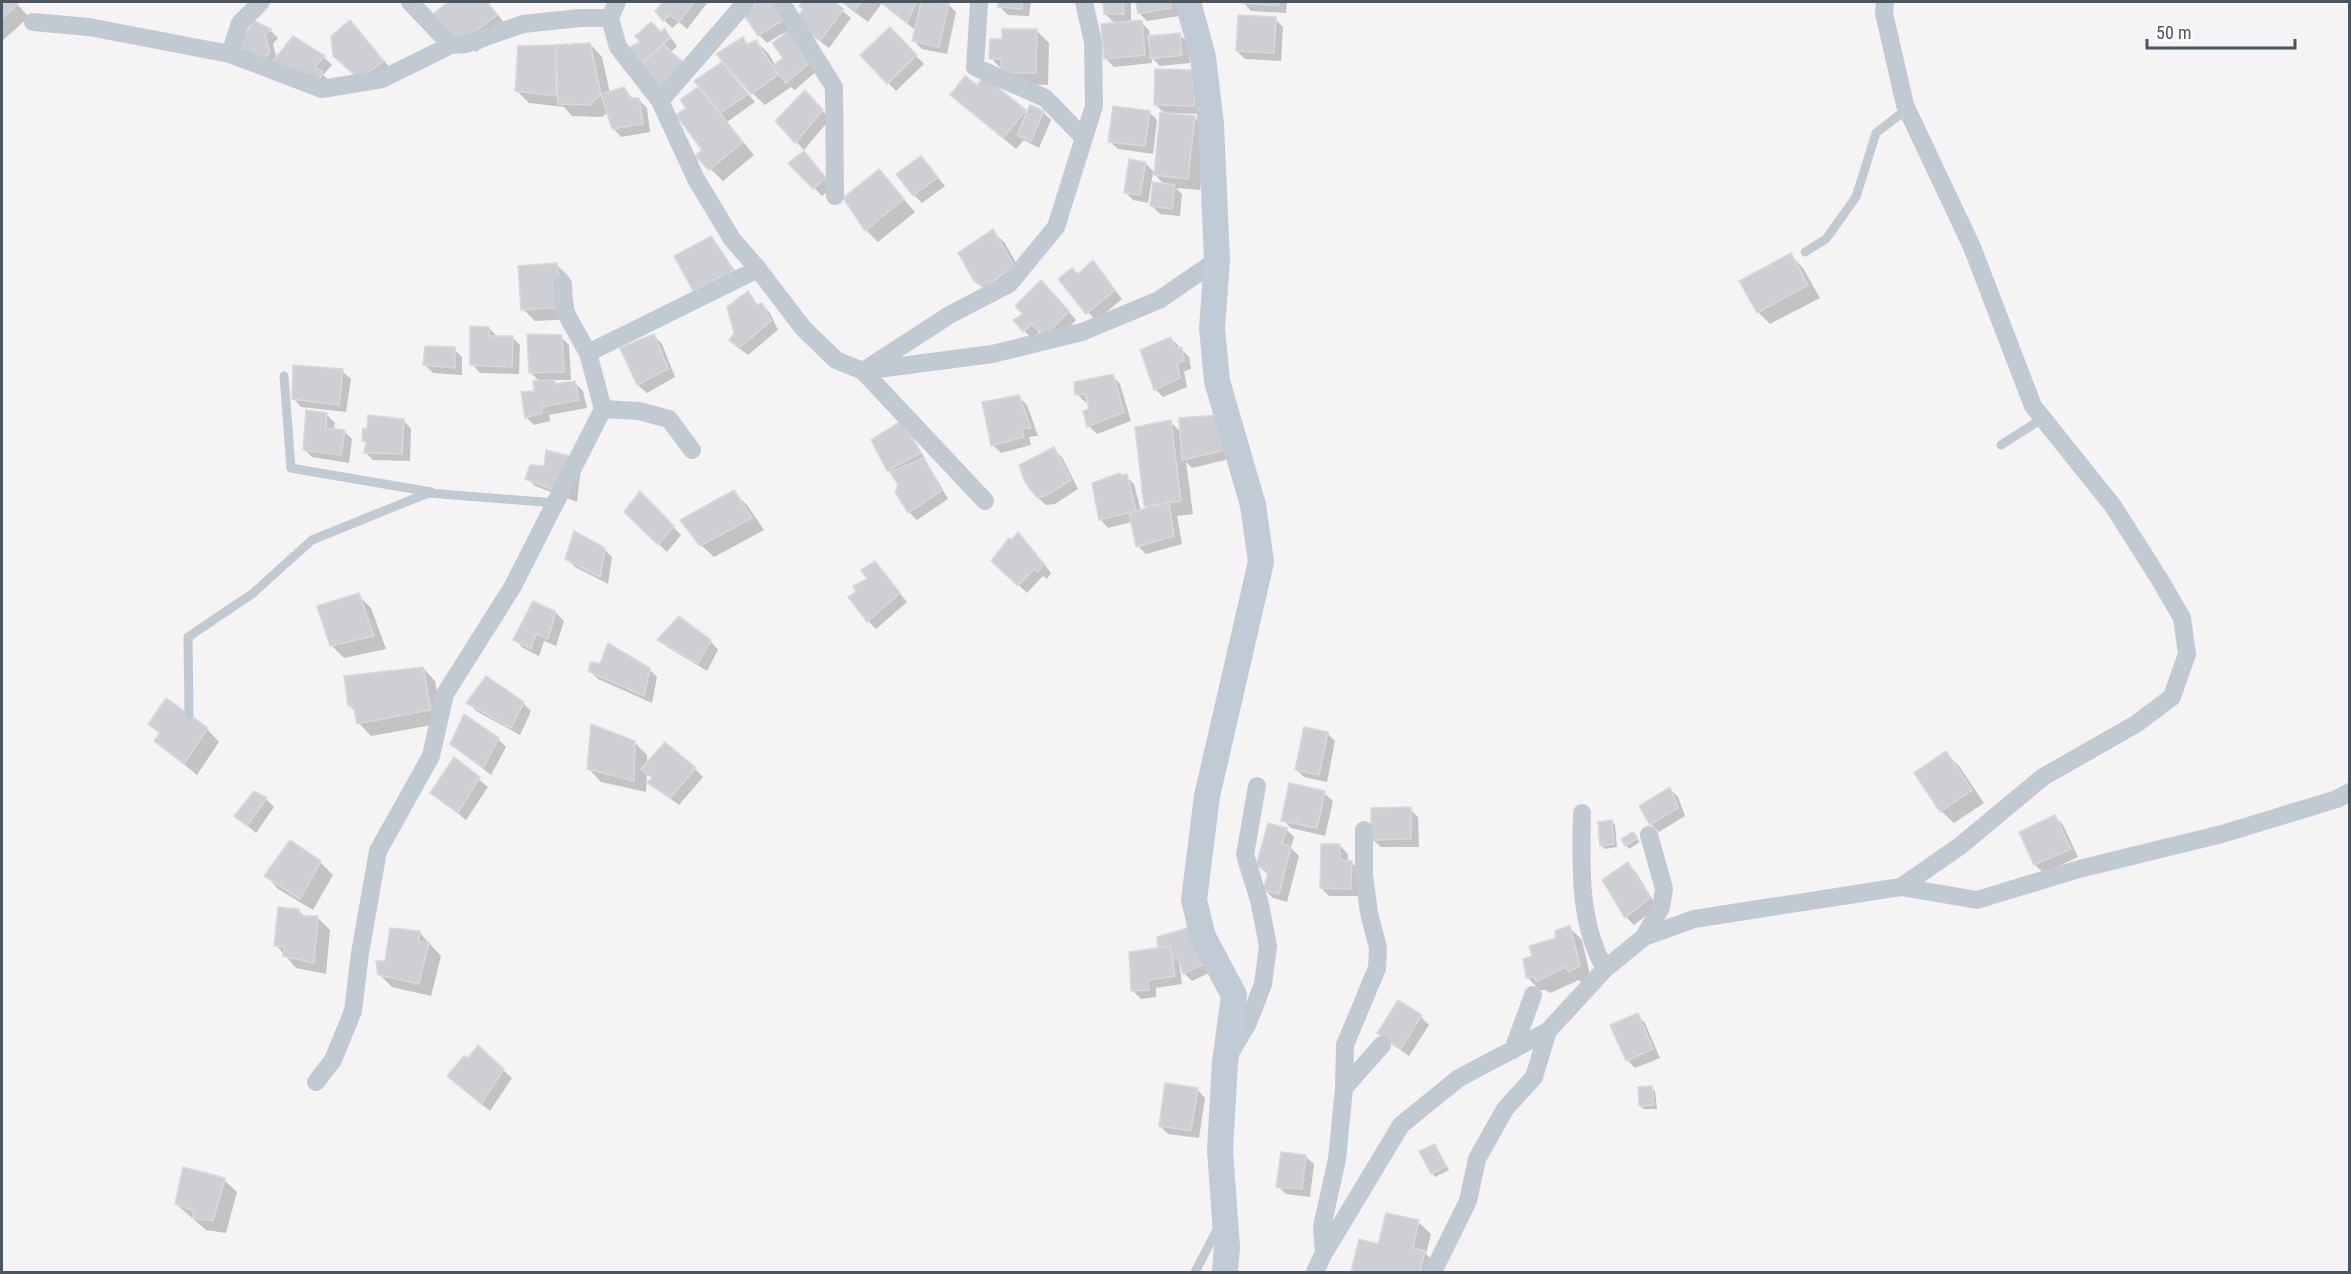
<svg xmlns="http://www.w3.org/2000/svg" width="2351" height="1274" viewBox="0 0 2351 1274" font-family="'Roboto Condensed',sans-serif">
<rect width="100%" height="100%" fill="#f5f3f3"/>
<path fill="#0003" d="M2,2h13l14,15 -27,24z
M451,2l5,3 4,-3h28l21,27 -33,23 -42,-37z
M665,2h43l-21,27 -8,-7 -7,6 -8,-8 -7,-9z
M755,2h18l47,66 -25,22 -4,-3 -26,18 -13,-12 -10,-54 7,6 7,-4 13,13 6,11 11,-7 -2,-22 -1,-3 -16,10 -8,-8 -13,-20 12,-10z
M804,2h27l20,16 -22,30 -25,-19 1,-19 -4,-4z
M841,2h96l11,2 8,8 -9,42 -25,-5 -8,-8 2,-10 -34,-28 -14,19z
M1000,2h31l-2,14 -21,-1 -9,-9z
M1105,2h26v21l10,-1 8,8 1,8 30,-3 8,8 2,20 -30,3 -8,-8v5l-38,4 -8,-8 10,-35 -11,-10z
M1137,2h39l3,14 -32,5 -8,-8z
M1243,2h44l-1,11 -35,-2z
M1275,19l8,8 -2,34 -36,-2 -8,-8z
M255,23l15,7 8,8 -5,6 4,15 16,-21 31,19 8,8 -9,10 7,6 -3,7 -80,-34z
M890,29l34,35 -28,27 -34,-36z
M358,30l33,39 -23,17z
M665,30l12,16 -7,7 -1,49 -9,-68z
M1037,31l12,12 -1,42 -33,-1 -24,-26z
M590,44l12,13 8,36 14,-5 10,12 4,-1 9,9 3,24 -29,5 -8,-9 -5,-16 -6,5 -30,-1 -8,-9 -35,-4 -13,-13 3,-43z
M730,72l25,30 -28,20 27,33 -31,26 -26,-25 7,-5 -16,-42 -6,-8 18,-14z
M1195,72l7,42 -28,-1v2l20,2 12,13 -6,60 -24,-2 6,6 -2,22 -20,-2 -8,-8 13,-21 -12,-12 -5,30 -15,-3 -8,-8 20,-29 10,10 10,-59 -10,-10z
M977,87l51,27 15,-2 8,8 -12,28 -15,-8 -8,9 -64,-54z
M812,100l18,19 -26,31 -27,-29z
M1149,112l8,8 -4,34 -35,-5 -9,-8z
M921,158l24,28 -23,17 -8,-8z
M812,161l21,26 -11,9 -31,-33z
M879,171l36,41 -37,30 -12,-12z
M992,231l13,12 20,36 -27,21 -22,-20z
M710,238l8,8 22,32 -45,13 -19,-34z
M1791,255l12,13 17,30 -50,26 -12,-12z
M1093,262l29,37 -26,22 -36,-42 18,-3z
M556,264l13,13 7,42 -41,2 -12,-12z
M1049,290l27,30 -22,23 -14,-12 -8,8 -17,-18 11,-6z
M748,293l11,13 3,-1 8,8 8,17 -30,25 -9,-7 -3,-14z
M489,328l8,8 15,1 8,8 -1,29 -39,-1 -8,-9z
M654,336l8,8 13,33 -28,16 -9,-8 -16,-36z
M561,337l8,8 2,35h-18l5,5 17,-2 8,8 4,17 -38,7 1,6 -16,4 -8,-8 14,-35 -9,-9z
M1171,338l18,19 2,12 -7,2 3,16 -24,10 -8,-8z
M454,349l8,8v18l-29,-2 -8,-8z
M342,371l9,8 -5,33 -45,-5 -8,-9z
M1112,375l8,9 11,37 -34,13 -8,-8 1,-16 -2,-8h-3l-8,-8z
M1019,397l8,8 11,31 -9,1 2,8 -30,8 -8,-8z
M327,415l8,8 -1,7 10,1 8,8 -3,24 -37,-6 -8,-8z
M1216,416l17,42 -41,10 -6,-6 7,52 -16,2 5,28 -36,10 -8,-8 -6,-24 -24,6 -8,-9 21,-42 5,-1 8,8 7,27 8,-2 -4,-4 25,-83 12,11z
M403,420l8,9 -1,32 -37,-1 -8,-8 2,-8 -3,-3 5,-11z
M909,431l39,68 -31,21 -8,-8 -9,-27 -12,-15 -15,-30z
M1053,449l9,8 16,32 -23,15 -9,1 -9,-8z
M581,467l-4,35 -42,-16 -8,-8z
M734,492l13,13 17,25 -50,27 -13,-12z
M640,493l41,42 -14,17 -41,-40z
M1026,542l25,31 -4,6 -4,-3 -16,17 -34,-32z
M604,549l8,8 -4,27 -33,-17 -8,-8z
M875,563l32,39 -31,27 -8,-8 -10,-28 11,-14z
M358,595l13,13 15,41 -42,9 -13,-13z
M556,613l8,8 -8,25 -12,-5 -5,15 -16,-8 -8,-8z
M659,640l51,1 8,9 -11,21 -40,-24z
M423,668l12,13 8,42 -72,13 -12,-13 -3,-11 -7,-7z
M649,669l8,8 -5,26 -54,-24 -8,-8z
M468,703h55l8,8 -11,24 -44,-24z
M150,724l57,5 12,13 -22,33 -41,-34 4,-6z
M1327,733l8,8 -8,41 -23,-5 -8,-8z
M498,739l8,8 -15,28 -39,-31z
M634,742l13,13v11l48,3 8,8 -24,28 -30,-22 4,-4 -6,-7 -1,20 -45,-10 -12,-13z
M1946,753l13,13 25,37 -30,20 -13,-12z
M454,759l34,28 -22,33 -34,-27z
M1670,789l8,8 7,19 -26,16 -8,-8z
M1324,793l9,8 -8,35 -34,-8 -8,-8z
M266,799l8,8 -18,26 -20,-17z
M1410,809l8,8 1,30h-38l-9,-8z
M2055,817l8,8 15,32 -34,16 -9,-8 -14,-32z
M1612,822l3,3 2,22 -12,2 -4,-4z
M1286,829l8,8 -3,11 8,8 -12,46 -14,-4 -8,-8 4,-15 -11,-9z
M1632,834l8,8 -11,7 -3,-4z
M290,842l30,20 13,13 -20,35 -35,-21 -12,-13z
M1340,846l8,8v8h3l8,8v26h-30l-8,-8z
M1628,864l8,8 21,35 -23,18 -8,-8z
M298,910l8,8 11,-1 13,13 -4,44 -30,-6 -20,-23z
M1569,927l13,13 9,39 -9,4 -3,-3 -29,13 -4,-3h-6l-12,-12 6,-21z
M391,930l29,3 21,23 -10,40 -39,-9 -13,-13 7,-11z
M1188,930l25,41 -21,10 -8,-8 -3,-11h-2l3,22 -26,4v9l-15,2 -8,-8 27,-42z
M1399,1002l22,15 8,8 -20,31 -22,-15z
M1637,1015l8,8 15,35 -25,10 -8,-8z
M478,1047l34,31 -22,33 -33,-27 11,-24z
M1652,1088l3,3 2,18h-13l-4,-3z
M1197,1089l8,9 -6,40 -31,-4 -8,-8z
M1434,1145l15,25 -14,7 -3,-4z
M1305,1156l9,8 -4,33 -24,-3 -8,-8z
M224,1180l13,12 -11,41 -20,-3 -30,-26z
M1418,1222l13,12 -5,20 11,11 -2,7h-82l7,-31 20,5z"/>
<path fill="#cdcfd5" stroke="#d7d9de" stroke-width="1.5" d="M2,2h13l3,2 -16,14z
M448,2h39l10,13 -35,26 -30,-26z
M663,2h31l-15,20 -9,-7 -7,6 -8,-10z
M753,2h20l12,17 -27,17 -14,-21 12,-10z
M802,2h32l10,7 -24,32 -26,-20 9,-12 -4,-3z
M843,2h18l-6,8z
M880,2h36l-9,21z
M921,2l28,1 -10,44 -27,-6z
M998,2h24v7l-24,-2z
M1103,2h20l1,12h-20z
M1136,2h34l1,6 -33,6z
M1242,2h37v4l-37,-3z
M1238,15l38,2 -2,36 -38,-2z
M350,20l34,41 -25,18 -26,-23 -2,-20z
M1142,20l3,35 -41,4 -3,-35z
M254,21l17,8 -6,6 5,17 -10,11 -23,-17z
M651,22l10,10 4,-4 5,10 -31,28 -11,-18 12,-6 -5,-6z
M890,27l27,28 -30,29 -27,-29z
M791,29l22,31 -27,23 -14,-17 11,-8 -11,-15z
M1002,29h35l-1,44h-35v-14h-12l1,-20h12z
M1180,33l2,22 -31,4 -3,-23z
M293,36l32,20 -10,11 8,5 -4,8 -46,-19z
M743,37l4,8 9,-5 22,35 -27,19 -35,-40z
M590,43l11,51 -11,11 -32,-1 -2,-59z
M663,44l21,19 -24,32 -21,-29z
M556,45v51l-41,-5 3,-45z
M722,62l26,32 -28,19 -26,-32z
M1155,69l41,1 -2,36 -40,-1z
M965,76l12,9 7,-9 42,34 -23,28 -53,-43z
M624,87l6,11h9l4,26 -31,5 -11,-35z
M698,87l45,55 -34,28 -14,-14 7,-6 -26,-35 10,-7 -6,-8z
M805,90l18,20 -28,33 -20,-22z
M1030,105l14,6 -13,30 -14,-6z
M1113,106l37,5 -5,35 -37,-4z
M1160,112l35,4 -7,63 -34,-4z
M804,151l22,27 -13,11 -25,-26z
M921,156l17,21 -25,19 -17,-22z
M1129,159l17,3 -6,33 -16,-2z
M879,169l25,30 -39,32 -22,-33z
M1153,182l22,3 -3,24 -22,-3z
M993,229l21,37 -30,22 -10,-7 -16,-28z
M711,236l23,34 -41,21 -19,-35z
M1791,253l17,32 -51,28 -18,-32z
M1093,260l22,30 -29,24 -28,-35 14,-11 6,6z
M557,263l7,44 -43,3 -3,-44z
M1041,280l28,31 -24,25 -14,-12 -8,8 -10,-12 10,-6 -8,-8z
M748,291l9,14 5,-2 9,18 -32,27 -10,-8 5,-7 -7,-26z
M470,326l19,1v9h24l-1,31 -42,-2z
M527,334l35,1 2,37 -35,1z
M654,334l14,35 -31,16 -17,-37z
M1171,337l4,11 7,-1 2,14 -7,2 3,15 -26,12 -14,-40z
M425,346l30,1v21l-32,-3z
M293,365l50,4 -4,36 -47,-6z
M1113,374l11,38 -37,15 -4,-16 6,-2 -4,-15 -10,1 -1,-13z
M555,380l-1,4 21,-3 4,19 -37,7v6l-17,5 -4,-26 13,-1 -1,-10z
M1019,395l12,33 -9,1 2,8 -33,9 -9,-44z
M306,410l21,3 -1,15 19,2 -4,25 -38,-5z
M368,415l36,4 -2,35 -38,-1 2,-11 -4,-1 1,-13 4,1z
M1217,415l9,35 -44,10 -3,-42z
M1171,420l10,81 -37,5 -9,-79z
M901,421l20,32 -34,18 -16,-31z
M1054,447l17,33 -25,16 -10,1 -11,-15 -6,-17z
M546,450l27,7 -4,39 -44,-17 5,-14 14,1z
M924,458l17,33 -33,22 -13,-21 3,-7 -8,-13z
M1120,473l1,2 6,-1 9,37 -37,9 -7,-37z
M734,490l18,28 -52,28 -20,-26z
M640,491l34,35 -16,19 -34,-33z
M1169,502l5,34 -38,11 -7,-34z
M574,531l31,17 -5,29 -35,-18z
M1018,532l26,32 -6,8 -4,-3 -16,17 -27,-25 18,-23 2,2z
M875,561l25,32 -33,29 -19,-25 8,-5 -3,-6 14,-7 -6,-9z
M359,593l15,43 -44,10 -13,-40z
M533,601l23,11 -8,27 -12,-5 -5,15 -18,-9z
M679,616l32,24 -13,24 -41,-24z
M608,643l42,25 -6,28 -56,-25 3,-9 9,2z
M423,667l8,43 -74,14 -4,-19 -5,1 -4,-30z
M486,676l38,26 -13,26 -45,-25z
M166,698l42,30 -24,36 -30,-23 6,-8 -12,-9z
M464,714l35,24 -16,30 -33,-24z
M591,724l44,17 -1,40 -47,-12z
M1304,727l24,5 -9,43 -24,-5z
M665,742l31,26 -26,30 -23,-15 5,-5 -11,-9z
M1946,751l26,39 -32,22 -26,-39z
M454,757l26,20 -22,36 -28,-20z
M1289,783l36,8 -8,37 -36,-7z
M1670,787l8,21 -28,17 -11,-19z
M254,791l13,7 -20,28 -13,-10z
M1411,807v32l-40,1v-32z
M2055,815l16,34 -37,16 -15,-33z
M1612,820l2,24 -14,2 -2,-24z
M1268,823l19,5 -5,16 9,2 -12,48 -16,-4 6,-20 -13,-4z
M1633,832l5,6 -13,8 -4,-7z
M290,840l31,21 -21,38 -36,-23z
M1321,844h19v16l12,1 -1,28 -31,-1z
M1628,862l22,36 -25,20 -23,-38z
M278,907l21,2v7h19l-4,47 -32,-7 3,-9 -11,-1z
M1570,925l10,41 -12,6 -2,-5 -30,15 -1,-5 -9,1 -3,-19 9,-3 -3,-10 27,-8 -1,-7z
M390,928l30,3 -2,11h11l-10,42 -41,-9 -2,-14h9z
M1188,928l18,35 -23,11 -4,-14h-7l-2,-14 -12,2 -1,-11z
M1170,946l5,30 -27,4 1,10 -18,1 -2,-39z
M1398,1000l24,15 -21,34 -24,-16z
M1638,1013l15,36 -27,12 -16,-36z
M478,1045l26,24 -23,35 -34,-28 17,-20 4,2z
M1165,1083l33,5 -7,43 -32,-5z
M1652,1086l2,19 -15,1 -1,-19z
M1435,1144l11,22 -15,8 -12,-23z
M1281,1152l25,3 -4,34 -26,-2z
M183,1167l42,11 -12,43 -21,-3 2,-7 -19,-7z
M1386,1213l33,7 -6,28 12,3 -5,21h-69l8,-33 19,5z"/>
<g fill="none" stroke-linecap="round" stroke-linejoin="round">
<path stroke="#c1cad2" stroke-width="9" d="M1805,252l21,-13 30,-42 20,-64 31,-24
M284,376l7,92 140,24
M2001,445l42,-27
M189,715l-1,-78 64,-43 60,-54 116,-47 127,10
M1195,1272l24,-46"/>
<path stroke="#c1cad2" stroke-width="18" d="M410,2l41,43
M617,2l-7,16 8,29 42,54 36,78 36,60 26,30 45,59 33,32 27,11 129,-17 90,-22 77,-32 58,-40
M781,2l53,85 1,109
M1885,2l-1,11 21,92 67,142 61,159 80,100 47,74 22,38 5,36 -15,43 -36,27 -93,53 -83,69 -59,41
M979,3l-4,64 70,31 39,40
M33,22l56,5 141,27 92,35 60,-10 69,-34 15,-1 57,-20 57,-6h30
M230,54l10,-31 21,-21
M660,101l86,-99
M563,284l1,26 24,43 15,56 36,2 30,8 23,31
M588,353l170,-84
M985,501l-122,-130 88,-57 58,-30 47,-57 38,-121 -1,-64 -9,-40
M1582,813c-1,53 -4,108 23,156
M1644,937l17,-30 3,-18 -15,-54
M1513,1050l20,-55
M1230,1053l18,-30 15,-39 5,-38 -9,-46 -14,-45 12,-69
M316,1082l17,-22 20,-49 7,-58 18,-102 53,-95 14,-62 68,-108 90,-177
M1344,1088l1,-43 32,-77 1,-20 -9,-35 -5,-38v-45
M1324,1253l-2,-26 15,-68 7,-71 38,-43
M1315,1272l9,-19 77,-128 58,-47 89,-47 57,-62 39,-32 50,-18 207,-32 76,13 102,-31 143,-35 115,-35 13,-7
M1433,1272l35,-71 9,-42 28,-50 29,-32 14,-46"/>
<path stroke="#c1cbd6" stroke-width="26" d="M1188,2l15,55 8,67 6,136 -5,68 5,53 36,124 8,57 -54,234 -13,104 9,37 31,58 -9,68 -5,87 7,97 -2,25"/>
</g>
<rect width="2351" height="1274" fill="none" stroke="#4a5661" stroke-width="6"/>
<path d="M2147 39v9h148v-9" fill="none" stroke="#4a5661" stroke-width="3"/>
<text x="2156" y="39" font-size="18" fill="#4a5661" stroke="#ffffff" stroke-width="4.5" paint-order="stroke">50 m</text>
</svg>
